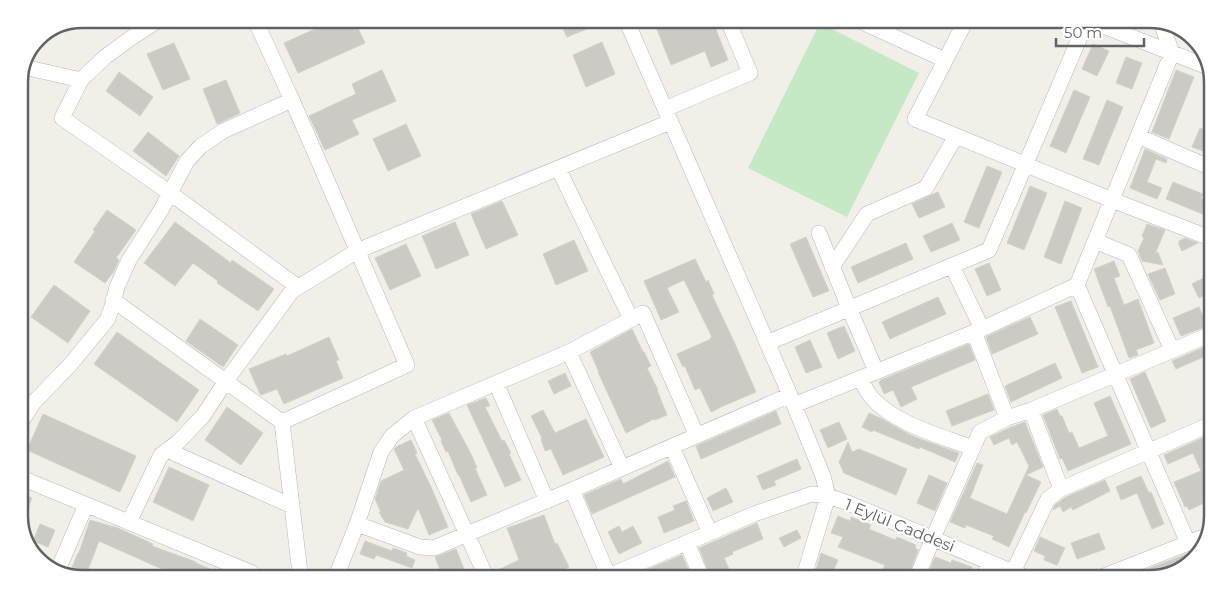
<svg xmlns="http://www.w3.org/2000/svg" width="1231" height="597" viewBox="0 0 1231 597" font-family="Montserrat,sans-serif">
<rect width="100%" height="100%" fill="#f1efe8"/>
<path fill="#c5e8c5" d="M820,23l99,50 -72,144 -99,-49z"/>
<path fill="#cccac5" stroke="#d6d1c6" d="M322,20h32l11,23 -67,30 -14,-30 40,-18z
M560,22h44l-37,15z
M660,22h53l15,38 -17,7 -6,-16 -34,14 -16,-41z
M602,42l13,32 -29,13 -13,-32z
M174,43l16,36 -27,11 -16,-36z
M1093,44l16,7 -12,25 -15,-7z
M1126,57l16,6 -10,26 -16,-6z
M382,70l14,31 -44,19 7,14 -34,16 -16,-34 47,-22 -4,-10z
M1176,70l18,7 -25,62 -17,-7z
M119,72l34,25 -13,19 -34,-25z
M226,80l14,33 -23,11 -14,-35z
M1074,90l16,7 -24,56 -16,-7z
M1107,100l16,7 -24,58 -16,-6z
M406,124l15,32 -33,15 -15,-32z
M1200,128l11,5v21l-19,-7z
M148,132l31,24 -13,20 -33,-25z
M1145,149l22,10 -1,4 -10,-4 -9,23 15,6 -5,11 -27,-11z
M987,166l15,6 -23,56 -15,-6z
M1173,182l30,12 -2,4 9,4v15l-44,-18z
M1030,186l17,7 -23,57 -17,-7z
M938,192l7,15 -26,11 -7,-14z
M502,201l16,34 -32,14 -15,-35z
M1065,201l17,7 -21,56 -17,-7z
M107,210l29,20 -20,28 3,2 -5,11 -9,12 -31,-21 21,-31 -2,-1z
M175,222l56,41 1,-3 42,29 -16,22 -41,-28 1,-2 -25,-18 -18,23 -31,-23z
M455,222l14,33 -33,14 -14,-33z
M952,223l8,17 -29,12 -8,-16z
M1147,224l18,6 -10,24 3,-2 5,13 -21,-4 -4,-10 6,-13 -2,-2z
M806,237l23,54 -16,6 -23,-53z
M1185,238l13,5 -16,8 -3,-6v-4z
M574,240l14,31 -32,14 -13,-31z
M906,243l7,16 -55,24 -7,-16z
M406,244l15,32 -31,14 -15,-32z
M695,259l11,23 2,-2 6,14 -2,1 23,49 21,48 -33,14 -12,6 -11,-24 -5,2 -10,-24 -2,1 -6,-13 34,-15 -1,-1 2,-1 -28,-57 -17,8 12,24 -18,8 -17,-39z
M1114,261l6,15 -6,2 10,27 14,-6 16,44 -18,7 2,5 -9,3 -19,-52 -2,1 -14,-38z
M989,263l12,27 -14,6 -12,-27z
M1165,268l10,26 -15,6 -12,-26z
M1209,275v18l-10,5 -7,-14z
M54,285l36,26 -22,32 -37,-26z
M938,297l8,17 -56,25 -8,-17z
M1071,301l27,66 -16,6 -27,-66z
M1199,307l8,19 -26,10 -8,-18z
M1030,317l8,17 -46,20 -6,-17z
M200,319l38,26 -15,22 -37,-26z
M844,326l11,25 -17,8 -11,-26z
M632,329l11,23h1l7,14 -4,2 11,22h-1l10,25 -12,5 -1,-1 -28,14 -28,-61h1l-9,-20z
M117,332l82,58 -22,32 -83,-58z
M329,337l10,23 -3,1 7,17 -59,26 -7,-15 -16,6 -1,-1 -11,-25 37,-15 1,2z
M810,340l12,27 -16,6 -11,-26z
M969,344l6,16 -64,27 6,12 -16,8 -8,-17 -9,4 -5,-12 2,-2z
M1209,345l-1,10 -32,14 -4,-8z
M1055,363l7,15 -51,24 -6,-16z
M1145,372l21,49 -15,7 -21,-49z
M565,373l6,13 -17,8 -6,-13z
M988,394l6,16 -42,16 -6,-15z
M1110,396l21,48 -63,27 -6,-13 -2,1 -17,-44 14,-6 3,7h2l7,17 3,-1 7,16 29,-12 -14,-33z
M486,398l4,8 -5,1 17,34 2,-1 7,13 -2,1 12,26 -16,7 -38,-82z
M227,407l36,26 -22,32 -36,-25z
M543,410l12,23 31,-14 18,38 -41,18 -12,-26 -6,2 -4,-12 1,-1 -11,-22z
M776,411l5,13 -80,35 -5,-13z
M449,413l23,43 5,12h-2l12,27 -16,7 -12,-27h-1l-10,-24 -2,1 -5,-11 1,-1 -10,-20z
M869,413l13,6 19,11 14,7 44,16 -4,9 -35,-15 -1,2 -46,-19 -1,2 -10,-5z
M43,414l93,42 -16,36 -93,-42z
M839,422l8,17 -19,9 -8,-18z
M1025,422l18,45 -17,8 15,7 -15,31 -1,-1 -16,35 -17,-8 2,-3 -28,-11 -1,3 -15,-6 27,-59 6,2 -13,33 37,16 22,-48 -12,-24 -5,3 -3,-7 -15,7 -4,-8 21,-10z
M1207,436l-1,66 -17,8 -2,-4 -2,1 -11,-25 27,-11 -8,-18 -25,11 -4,-9z
M411,440l6,13 -2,1 16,33 17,40 -19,8 -11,-27 -10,21 -23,-7 -6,-10h2l-6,-13 6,-18 23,-11 -10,-21 2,-2z
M848,442l4,10 7,-3 48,20 -11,26 -52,-22 -5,-11z
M797,459l4,10 -27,12 2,4 -13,5 -6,-14z
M668,461l7,16 -83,37 -8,-19 37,-16 2,5z
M169,467l40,18 -16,36 -40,-19z
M929,475l18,8 -12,28 -18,-8z
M1141,476l8,17 2,-1 13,32 -12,5 -15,-36 -16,7 -5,-13z
M1105,480l5,11 -37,19 -2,-3 -8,5 -3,-6 -7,4 2,-5 11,-8z
M726,488l7,14 -20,9 -6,-13z
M19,493l13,5 -11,27 -2,-5z
M686,501l8,20 -30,12 -6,-16 17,-7 -2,-4z
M544,515l11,29 2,-1 12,24 -17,8 -58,-1v-2l25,-12 -12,-32z
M838,516l12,5 1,-4 20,8 -2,4 26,11 2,-3 19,8 -1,3 3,2 -10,27h-20l1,-5 -6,-3 2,-4 -47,-18 5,-10 -12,-4z
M90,520l28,8 35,16 -1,2 44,16v1l23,10h-46l-18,-7 -56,-25 -12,31h-11l-5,-2 7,-17h1z
M757,523l6,16 -31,13 1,2 -9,4 8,18h-22l-11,-28z
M40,524l15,6 -7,17 -15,-6z
M619,526l3,6 11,-6 9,17 -23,11 -11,-22z
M797,530l4,8 -17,9 -5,-9z
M1099,533l6,16 -28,10 -6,-16z
M1040,537l25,11 -8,17 -13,-5 1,-4 -11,-5z
M365,541l27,10 1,-3 14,5 -1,3 9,4 -3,8 -36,-13 -2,4 -14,-5z
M1202,548l-18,20 -34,10h-26z
M456,549l10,25h-24l-7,-17z
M821,553l17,7 -7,16h-17z
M682,555l9,21 -57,-1z
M935,557l16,6 1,-3 20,7 -3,10h-42z"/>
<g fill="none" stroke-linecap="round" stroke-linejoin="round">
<g stroke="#b5b8bc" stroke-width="16">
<path id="minor" d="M160,19l-29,19 -26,19 -24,23 -19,38 108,75 128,94
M255,20l37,80 115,265 -125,57 18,151
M627,22l163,373 33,81 5,20 -24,80
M864,23l81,37
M964,24l-49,95 197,81 98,38
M1101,25l107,42
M24,67l57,13
M665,109l85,-36 -21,-50
M1138,136l73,32
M558,168l73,151
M819,233l30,75 27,63
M1095,241l34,14 43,95
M952,266l30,63
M832,267l35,-53 59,-26 30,-52
M1077,285l111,258
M113,300l169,122
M974,332l33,86
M767,343l222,-93 96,-225
M569,352l53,116
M860,378c3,6 7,14 12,20 23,26 69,38 101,50
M496,383l51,118
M794,405l188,-76 95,-44 95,-232 -10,-28
M414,418l71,156
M19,429l4,-10 11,-17 35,-36 38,-46 5,-13 5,-20 12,-27 32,-50 26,-49 14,-15 22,-15 69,-31
M672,447l38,86
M167,450l125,56
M19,477l233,96
M1061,489l146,-63
M572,490l36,85
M129,522l32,-67 16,-12 26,-27 23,-35 66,-90 65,-40 313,-129
M357,524l63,23 14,1 138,-58 218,-95
M687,543l14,33
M57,572l29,-67
M1013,572l35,-73 13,-10 -30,-79
M337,574l20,-50 24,-72 11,-16 22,-18 155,-66 74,-39 54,123
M611,575l143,-61 58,-20 16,2 20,7 179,75
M917,577l16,-39 47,-106 27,-14 24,-8 178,-75
M984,577l5,-15
M1099,578l107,-42"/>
</g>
<use href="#minor" stroke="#fff" stroke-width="15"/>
</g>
<g text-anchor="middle" stroke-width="4.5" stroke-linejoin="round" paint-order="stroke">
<g font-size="16" fill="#5f6368" stroke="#fff">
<text transform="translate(900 525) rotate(22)" y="6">1 Eylül Caddesi</text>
</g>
</g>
<path d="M0 0H1231V597H0ZM82 28H1150A54 54 0 0 1 1204 82V516A54 54 0 0 1 1150 570H82A54 54 0 0 1 28 516V82A54 54 0 0 1 82 28Z" fill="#fff" fill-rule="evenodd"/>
<path fill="none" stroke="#5f6368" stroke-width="2.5" d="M82 28H1150A54 54 0 0 1 1204 82V516A54 54 0 0 1 1150 570H82A54 54 0 0 1 28 516V82A54 54 0 0 1 82 28Z"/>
<path d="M1056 38v8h88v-8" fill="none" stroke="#5f6368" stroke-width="2.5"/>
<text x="1064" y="38" font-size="15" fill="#5f6368" stroke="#ffffff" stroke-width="4" paint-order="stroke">50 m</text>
</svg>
